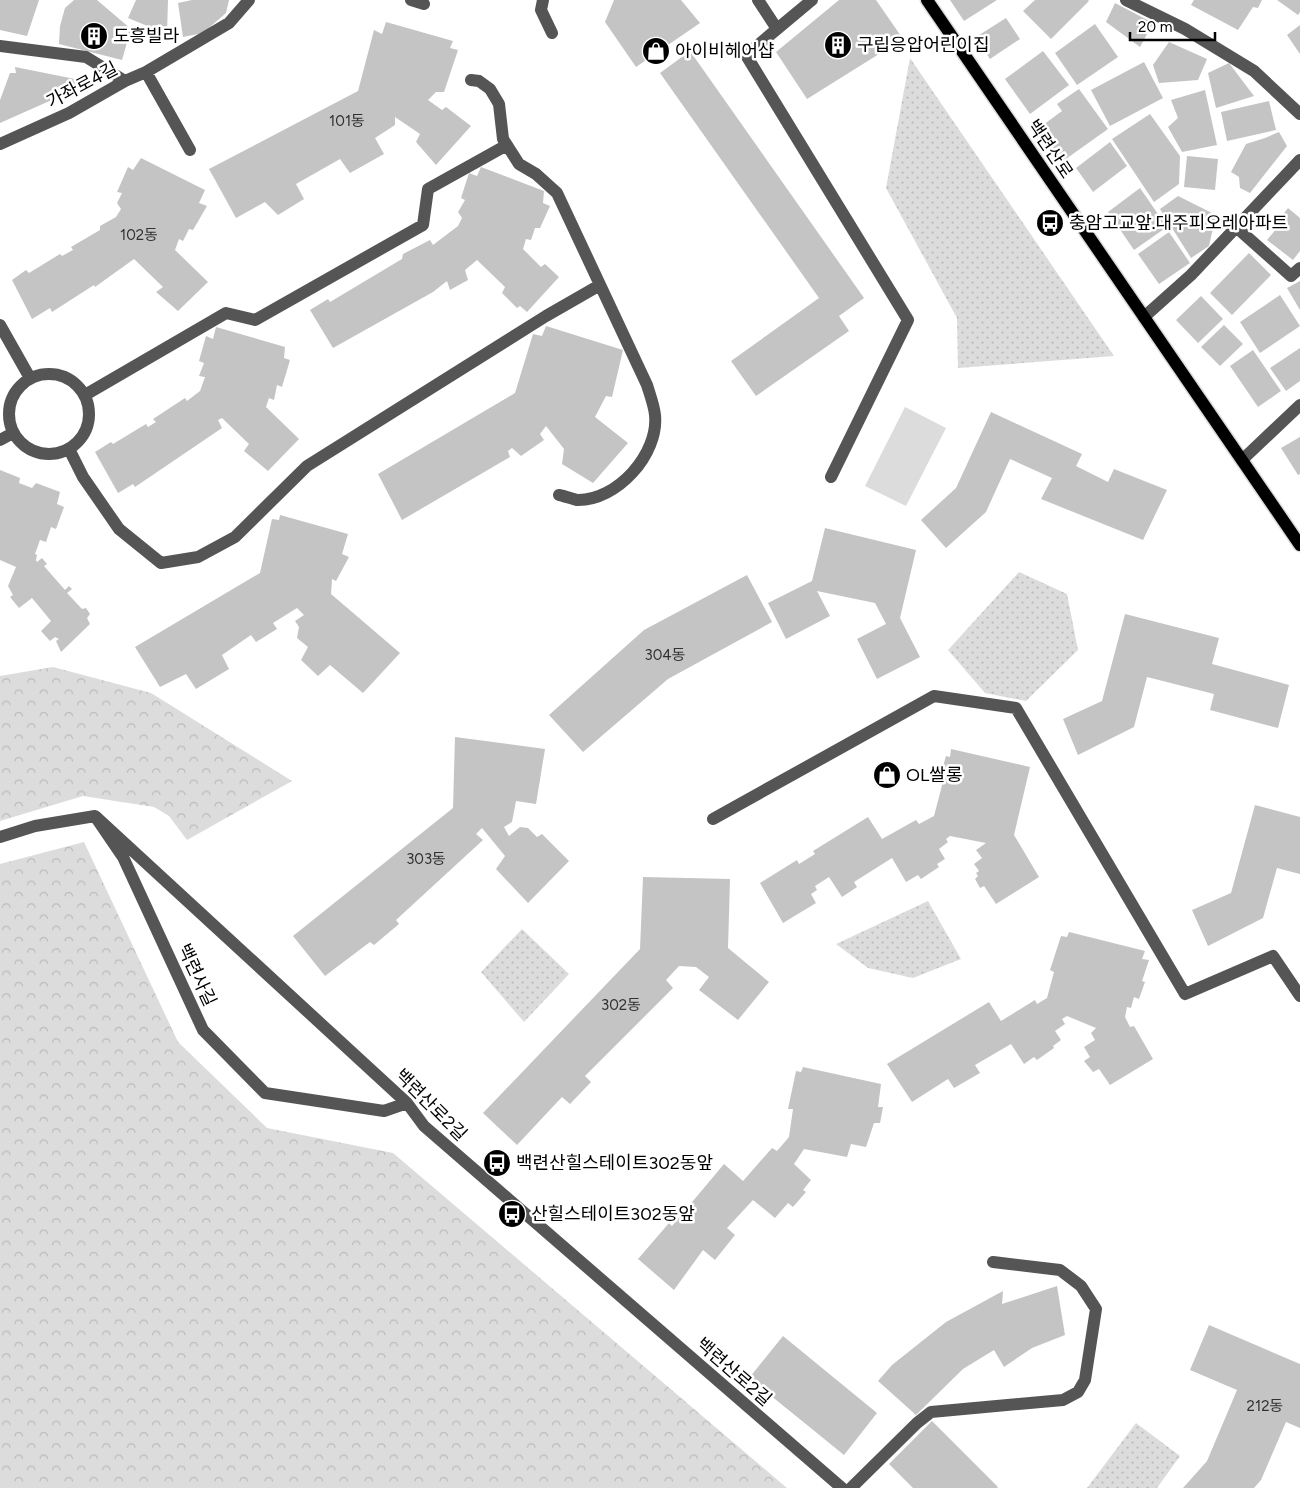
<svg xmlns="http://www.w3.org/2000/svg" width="1300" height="1488" viewBox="0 0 1300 1488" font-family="Figtree,'Noto Sans KR',sans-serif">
<defs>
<pattern id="forest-crowns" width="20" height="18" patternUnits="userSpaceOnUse" patternTransform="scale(1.25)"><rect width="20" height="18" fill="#dcdcdc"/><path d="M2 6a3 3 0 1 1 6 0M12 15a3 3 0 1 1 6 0" fill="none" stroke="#bbb"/></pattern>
<pattern id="park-dots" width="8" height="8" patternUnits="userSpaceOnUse" patternTransform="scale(1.25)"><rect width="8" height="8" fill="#dcdcdc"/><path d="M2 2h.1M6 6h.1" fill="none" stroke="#bbb" stroke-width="1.8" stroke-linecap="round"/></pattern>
</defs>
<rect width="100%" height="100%" fill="#fff"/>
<path fill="url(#forest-crowns)" d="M53,667l98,26 141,88 -105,59 -18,-24 -15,-9 -71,-11 -83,25v-145z
M84,842l94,200 89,86 126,25 394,335h-787v-624z"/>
<path fill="url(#park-dots)" d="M910,58l204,298 -156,12 -1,-50 -71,-130z
M1019,572l48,22 11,56 -52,51 -41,-8 -37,-43z
M928,901l33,58 -48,19 -45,-10 -32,-24z
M522,929l47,45 -45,48 -43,-50z
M1136,1423l44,33 -23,32h-70z"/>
<path fill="#dcdcdc" d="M905,407l41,21 -40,78 -41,-20z"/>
<path fill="#c4c4c4" d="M0,0h39l-12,36 -27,-6z
M74,0h23l34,29 -9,31 -63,-16 1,-18 5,-18z
M136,0h32l-1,34 -39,-16z
M192,0h37l-3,13 -23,20 -20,4 -5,-34z
M614,0h67l19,23 -64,44 -31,-45z
M839,0h37l27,39 -96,60 -31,-47z
M950,0h47l-33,21z
M1035,0h53l1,1 -38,38 -28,-28z
M1194,0h68l-4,8 -5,-1 -15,23 -47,-25z
M1277,0h23v12l-2,3z
M1115,3l38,20 -13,24 -34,-25z
M1006,18l14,21 -30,20 -14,-22z
M386,22l67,19 -3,7 8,2 -14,42h-8l-8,8 14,10 4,-3 25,19 -35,39 -20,-23 4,-8 -25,-17v8l-20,13 9,16 -34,19 -10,-14 -44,25 8,15 -26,16 -13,-13 -29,16 -27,-49 149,-78 16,-61 8,4z
M1095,24l23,33 -41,28 -22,-32z
M1300,25v29l-13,-19z
M1169,42l38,17 -9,21 -39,3 -6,-18z
M690,51l174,247 -25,18 10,15 -93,65 -25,-35 88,-63 -159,-225z
M1043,51l26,34 -39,29 -25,-35z
M1144,62l19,36 -53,28 -19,-36z
M1229,63l25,33 -38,12 -8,-35z
M15,67l60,12 6,8 -81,36v-23l10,-27h6z
M1079,89l29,40 -45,32 -24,-33 23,-17 -5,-7z
M1205,90l12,55 -35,7 -14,-25 10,-9 -7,-18z
M1269,101l7,29 -49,11 -6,-29z
M1150,114l30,42 -1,28 -25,18 -42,-63z
M1279,132l8,14 -37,47 -10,-5 -1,-11 -8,-5 15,-28 19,-6z
M1110,142l17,24 -34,26 -17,-24z
M1187,156l31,3 -3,31 -31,-3z
M141,158l64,32 -6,13 8,3 -14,24 -4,-1 -6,12 -4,-2 -4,11 33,32 -30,29 -22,-19 7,-5 -29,-28 -39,28 -1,-2 -42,27 -2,-4 -18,11 -20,-39 14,-10 3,3 31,-19 2,2 11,-6 -2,-3 29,-17v-4l16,-9 5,-8 -4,-6 5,-10 -5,-1 11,-25 5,3z
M481,167l63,24 -1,12 7,3 -10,22h-5l-4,12 -5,-1 -3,10 18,18 4,-3 14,13 -32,35 -7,-6 -3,2 -15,-15 3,-6 -28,-27 -12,10 3,10 -18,10 -3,-9 -14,11 -100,56 -23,-38 18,-11 2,3 72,-43 1,-5 27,-14 3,5 25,-19 4,-8 -4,-6 7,-12 -4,-2 8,-25 8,3z
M1140,188l27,39 -33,23 -26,-38z
M1178,196l38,19 -7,31 -18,12 -31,-49z
M1288,208l12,10v33l-7,9 -26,-20 10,-12 -3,-2z
M1169,232l21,31 -31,21 -21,-30z
M1249,253l22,22 -39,40 -22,-22z
M1300,281v29l-13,-22z
M1280,295l20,31 -40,27 -20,-31z
M1201,296l22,23 -25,24 -22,-23z
M1224,325l19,19 -23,22 -19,-19z
M546,326l77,24 -11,47 -6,-1 -11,21 33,26 -35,40 -31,-19 2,-15 -18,-23 -6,8 4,6 -23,16 -9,-8 -4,3 2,6 -108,63 -24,-46 137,-81 18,-59 9,2z
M216,327l69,20 -1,11 6,2 -8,27 -5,-2 -3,15 -5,-2 -3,9 33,32 -31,32 -24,-20 5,-7 -27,-26 -4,2 4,8 -87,59 -2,-3 -15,9 -23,-41 16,-10 2,2 33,-20 2,3 8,-5 -3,-3 32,-21 2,3 13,-10 5,-14 -6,-1 5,-13 -5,-2 7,-25 7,3z
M1300,348v33l-14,10 -16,-23z
M1253,350l28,41 -23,16 -28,-41z
M991,412l91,42 -6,12 32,16 6,-13 53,21 -24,50 -102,-41 11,-21 -42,-19 -24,53 -40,36 -25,-28 35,-32z
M1300,437v37l-2,1 -17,-27z
M0,470l20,8 -1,5 13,5 4,-5 24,9 -3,12 7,3 -8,22 -5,-2 -5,15 -6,-2 -5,14 2,1 -1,5 1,2 5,-4 5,6 -3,2 21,24 4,-4 3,3 -5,4 15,16 4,-1 4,6 -3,4 3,6 -29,28 -5,-11 3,-2 -4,-2 -5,4 -9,-10 10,-10 -19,-23 -13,10 -9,-11 3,-2 -5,-9 8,-19 -16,-7z
M280,515l68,19 -6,20 7,3 -13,24 -4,-2 -1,15 69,59 -37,40 -33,-28 -12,11 -17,-16 7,-13 -11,-9 2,-11 -4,-6 9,-6 -7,-7 -24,15 4,6 -21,13 -5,-7 -29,20 7,14 -33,20 -10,-15 -26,13 -25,-40 125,-74 12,-54 7,1z
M825,528l91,22 -16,68 20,39 -43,22 -20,-40 29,-15 -11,-21 -58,-12 13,25 -44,23 -18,-36 44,-22z
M747,575l25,47 -104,57 -85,73 -34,-37 95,-85z
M1125,614l94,24 -7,26 77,21 -11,43 -68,-18 4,-16 -67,-17 -13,50 -56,28 -15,-36 39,-18z
M455,737l90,12 -9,55 -20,-3 -4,21 -8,5 5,9 11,-9 8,1 9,9 5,-3 27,27 -41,42 -32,-34 9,-13 -23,-28 -6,6 7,6 -87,80 3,4 -25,21 -4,-3 -45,34 -32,-40 160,-128z
M951,749l79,18 -16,68 25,42 -43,27 -12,-18 -4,2 -5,-9 3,-3 -2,-3 3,-2 -5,-7 8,-6 -6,-8 10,-7 -36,-7 -4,3 2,3 -9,7 6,10 -8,5 2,3 -18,12 -3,-4 -12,7 -14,-24 -38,24 3,5 -15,10 -13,-20 -14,9 2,4 -6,4 5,9 -33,20 -23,-40 37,-23 2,4 16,-10 -2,-3 55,-34 14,22 34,-19 3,4 15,-8 11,-42 -4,-1 5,-17 4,1z
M1255,805l45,12v57l-23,-6 -14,50 -55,28 -16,-36 39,-17z
M643,877l87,2 -2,69 41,34 -31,38 -39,-30 10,-13 -13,-10 -17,-1 -13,14 7,8 -88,88 6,6 -21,22 -8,-7 -45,48 -34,-32 157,-164z
M1069,932l76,19 -3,8 7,1 -7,21 3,1 -6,17 -5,-2 -3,11 -4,-1 -2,10 5,10 4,-1 19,33 -43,26 -11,-16 -6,3 -9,-11 6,-4 -6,-10 11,-7 -4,-7 5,-5 -29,-12 -5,3 3,5 -10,7 6,9 -8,6 1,2 -17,12 -3,-3 -10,7 -13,-20 -36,21 5,8 -26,15 -6,-9 -36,23 -25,-38 102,-62 12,19 34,-21 2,4 10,-6 7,-26 -4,-2 11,-34 6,1z
M803,1067l78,17 -3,23h5l-3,16h-6l-8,24 -15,-3 -4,13 -43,-8 -10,15 17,16 -8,10 3,2 -13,15 -5,-4 -13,15 -22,-18 -26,28 8,7 -20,25 -12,-10 -29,40 -36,-31 31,-36 3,3 52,-62 19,17 29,-33 5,3 12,-14 4,-28h-5l8,-38 5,1z
M1057,1286l8,49 -33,13 -28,19 -10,-17 -31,19 -47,46 -38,-34 14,-16 54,-43 57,-31 -1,13z
M1209,1325l91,39v64l-14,-6 -25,58 -7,8h-71l24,-27 30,-71 -47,-20z
M783,1336l94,77 -33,42 -95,-77z
M932,1421l66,66 -1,1h-84l-24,-24z"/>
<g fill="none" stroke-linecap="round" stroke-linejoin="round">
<g stroke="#dbdbdb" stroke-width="15">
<path id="major" d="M927,0l373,545"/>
</g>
<path stroke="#555" stroke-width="12" d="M411,0l13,4
M543,0l-2,10 11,23
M758,0l19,29
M812,0l-66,55 162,265 -77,157
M1126,0l59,29 69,42 46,43
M0,46l86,11 39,24
M146,72l44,78
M471,80l8,1 11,8 9,15 4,35 16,25 17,10 21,19 90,192c3,10 7,20 8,30 4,39 -38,86 -78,85 -5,-1 -12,-4 -18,-5
M0,144l69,-31 56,-32 21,-9 83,-49 20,-23
M1236,227l55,49 9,-8
M1144,317l47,-42 109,-115
M0,325l30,53
M9 414a40 40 0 1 1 80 0a40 40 0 1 1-80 0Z
M85,395l141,-82 29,7 168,-95 5,-36 79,-44
M0,440l13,-7
M69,449l14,28 36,52 42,34 37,-6 37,-20 72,-71 239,-150 54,-31
M1242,460l58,-55
M95,816l312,287 17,23 418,362
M713,819l221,-123 82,12 169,286 88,-38 27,40
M0,837l35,-11 60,-10 28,41 80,173 62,63 119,18 23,-8
M851,1488l66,-65 14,-11 132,-12 15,-8 7,-12 11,-71 -15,-23 -21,-16 -67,-8"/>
<use href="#major" stroke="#000" stroke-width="12"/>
</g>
<defs>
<g id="building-disc" transform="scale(1.4375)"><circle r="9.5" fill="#000" stroke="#fff"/><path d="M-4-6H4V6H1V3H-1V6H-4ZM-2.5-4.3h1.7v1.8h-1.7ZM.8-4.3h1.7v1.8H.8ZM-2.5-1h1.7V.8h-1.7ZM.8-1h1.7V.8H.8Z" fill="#fff"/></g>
<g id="shop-disc" transform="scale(1.4375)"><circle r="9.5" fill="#000" stroke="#fff"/><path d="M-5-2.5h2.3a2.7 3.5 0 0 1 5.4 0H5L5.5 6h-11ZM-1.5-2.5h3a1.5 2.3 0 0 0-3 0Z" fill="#fff"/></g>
<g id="bus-disc" transform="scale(1.4375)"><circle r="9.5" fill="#000" stroke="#fff"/><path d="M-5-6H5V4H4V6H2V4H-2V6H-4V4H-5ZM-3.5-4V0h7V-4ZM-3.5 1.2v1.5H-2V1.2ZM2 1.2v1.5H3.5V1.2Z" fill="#fff"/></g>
</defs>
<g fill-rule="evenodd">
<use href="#building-disc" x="94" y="36"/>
<use href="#building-disc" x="838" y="45"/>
<use href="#shop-disc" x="656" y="51"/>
<use href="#bus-disc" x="1050" y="223"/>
<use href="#shop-disc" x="887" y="775"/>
<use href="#bus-disc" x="497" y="1163"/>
<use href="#bus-disc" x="512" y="1214"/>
</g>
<g text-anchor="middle" stroke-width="5" stroke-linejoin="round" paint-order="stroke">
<g font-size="15" fill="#313131">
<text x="347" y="126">101동</text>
<text x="139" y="240">102동</text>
<text x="665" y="660">304동</text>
<text x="426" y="864">303동</text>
<text x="621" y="1010">302동</text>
<text x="1265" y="1411">212동</text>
</g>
<g font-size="18" fill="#000" stroke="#fff" text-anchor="start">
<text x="113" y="42">도흥빌라</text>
<text x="857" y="51">구립응압어린이집</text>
<text x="675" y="57">아이비헤어샵</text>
<text x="1069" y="229">충암고교앞.대주피오레아파트</text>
<text x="906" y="781">OL쌀롱</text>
<text x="516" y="1169">백련산힐스테이트302동앞</text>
<text x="531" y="1220">산힐스테이트302동앞</text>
</g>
<g font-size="18" fill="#000" stroke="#fff">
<text transform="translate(82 85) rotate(-28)" y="6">가좌로4길</text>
<text transform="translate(1050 149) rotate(56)" y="6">백련산로</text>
<text transform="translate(197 975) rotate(65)" y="6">백련사길</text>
<text transform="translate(431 1105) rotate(45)" y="6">백련산로2길</text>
<text transform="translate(734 1372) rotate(41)" y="6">백련산로2길</text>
</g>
</g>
<path d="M1130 32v8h85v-8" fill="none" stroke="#000000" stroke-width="2.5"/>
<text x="1138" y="32" font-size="15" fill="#000000" stroke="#ffffff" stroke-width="4" paint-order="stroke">20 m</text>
</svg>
